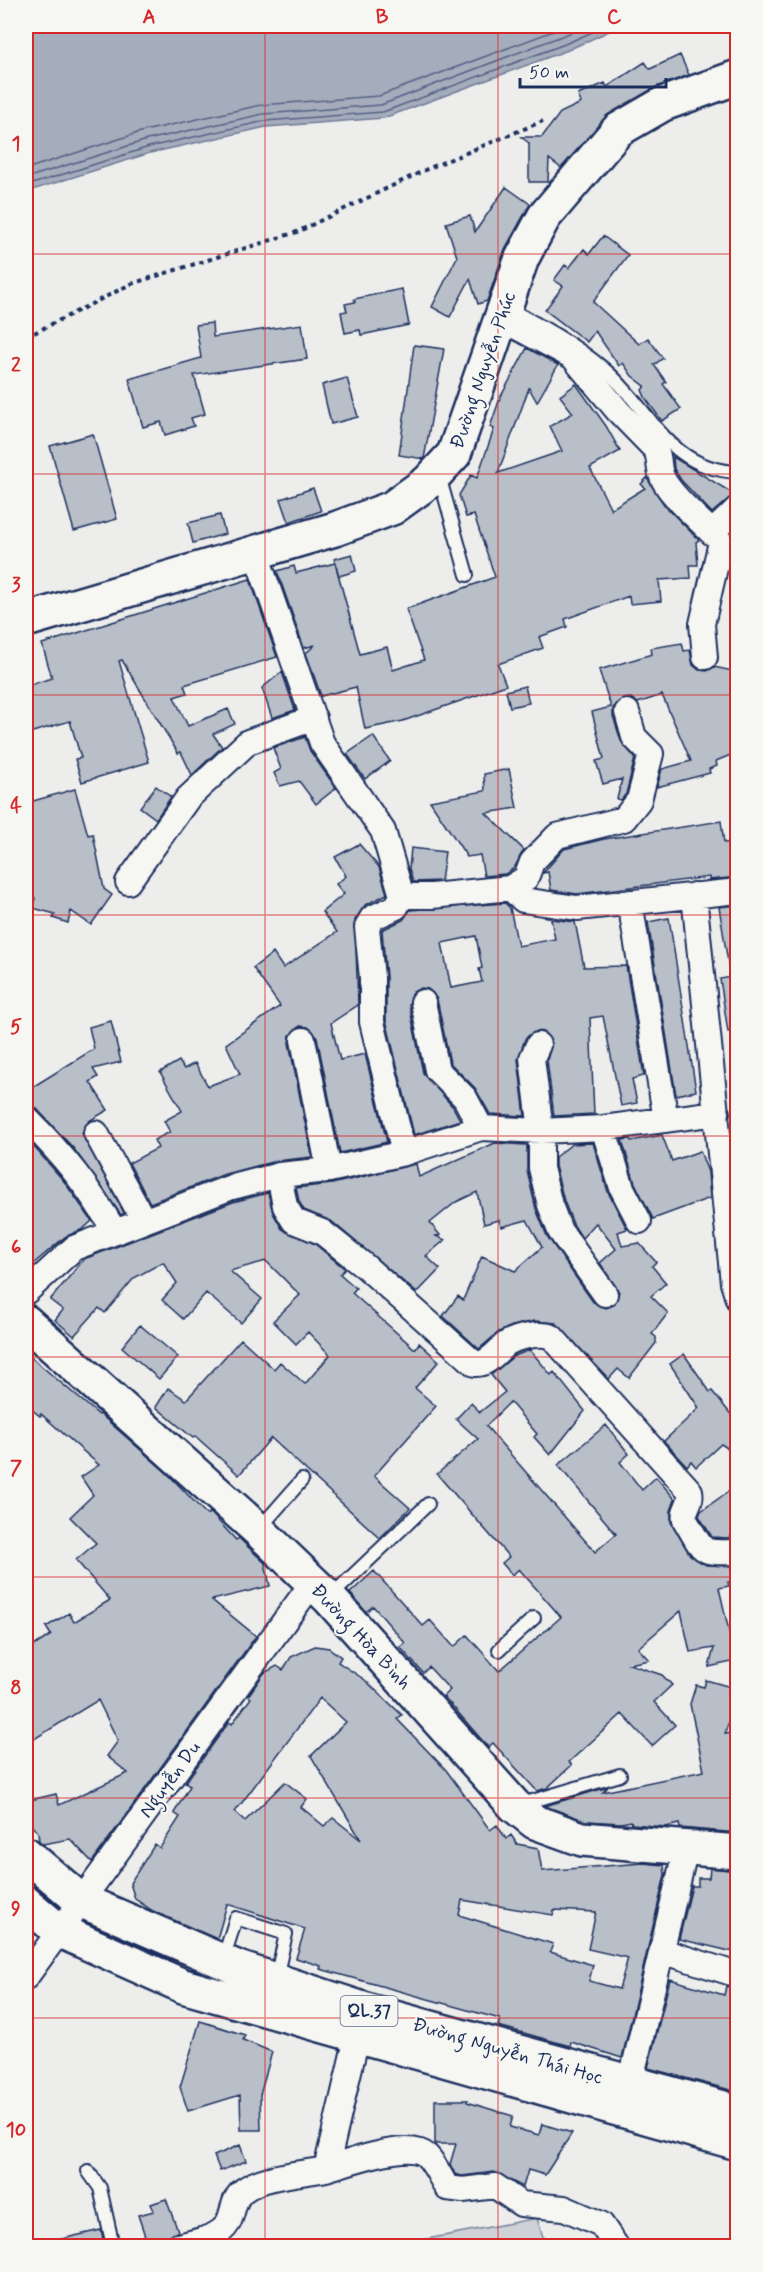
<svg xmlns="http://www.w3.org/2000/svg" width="763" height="2272" viewBox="0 0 763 2272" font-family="Mynerve,sans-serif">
<rect width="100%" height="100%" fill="#edeeec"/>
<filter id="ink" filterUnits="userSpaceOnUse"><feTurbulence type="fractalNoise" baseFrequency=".0167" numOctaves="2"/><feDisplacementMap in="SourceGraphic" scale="12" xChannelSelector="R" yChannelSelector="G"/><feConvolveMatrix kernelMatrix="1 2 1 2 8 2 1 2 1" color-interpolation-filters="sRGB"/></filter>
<g filter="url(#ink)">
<path fill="#ced2d7" stroke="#74809a" stroke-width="1.5" d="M537,2218l6,19 20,9h-172z"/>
<path fill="#a5acbc" stroke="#6e7a96" stroke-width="1.5" d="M26,26h594l-52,24 -184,68 -118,9 -116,26 -124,39z"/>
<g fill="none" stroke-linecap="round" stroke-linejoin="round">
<path stroke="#526184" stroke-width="1.5" d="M26,169l118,-38 117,-26 118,-9 188,-70
M26,178l121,-38 116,-26 118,-9 207,-79
M26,186l123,-39 116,-26 118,-9 182,-68 41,-18"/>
</g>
<path fill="#b9bfc8" stroke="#1b2f5e" stroke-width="1.5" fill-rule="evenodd" d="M680,55l9,20 -35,13 -45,26 -48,54 -12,-9 -1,23h-19v-39l-8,-6h21l18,-24 21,-10 -3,-8 27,-12 2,4 38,-25 5,7z
M506,187l24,17 -25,45 -18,52 -9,3 -8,-25 -20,38 -18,-10 25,-50 -11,-34 24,-7 5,16z
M603,236l25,19 -35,47 46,42 9,-6 15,20 -9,7 12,17 -3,2 18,25 -19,12 -16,-22 -4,-9 3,-4 -13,-10 -9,-13 -4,3 -24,-35 -8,11 -42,-32 18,-24 -9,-6 11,-15 4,3 15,-19 5,5z
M402,289l7,36 -48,10 -1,-5 -15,3 -4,-21 6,-1 -2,-7 10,-2 -1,-3z
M212,323l1,14 89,-13 5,35 -113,16 11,39 -14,4 3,8 -29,9 -4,-13 -18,5 -14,-48 72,-21 -5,-33z
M414,345l30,4 -20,110 -25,-4z
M527,348l31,17 -21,37 -8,-14 -31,85 64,-22 -12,-25 23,-13 -13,-17 16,-12 30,42 14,25 -30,17 21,41 34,-21 -4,-4 6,-6 18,28 34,34 -3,2 2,23h-8l1,13 -32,2 2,21 -31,3 -1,-8 -64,23 2,8 -28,10 4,11 -45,16 8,21 -103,36 -38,8 -9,-42 -35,9 -15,-43 9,-8 -11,3 -27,-77 17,-5 2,7 39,-10 25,91 27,-7 6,23 31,-10 -18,-51 89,-32 -21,-62 -8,2 -7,-22 12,-20 6,3 17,-49 -4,-2 10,-29z
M347,378l11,39 -27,7 -9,-39z
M93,434l24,85 -43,12 -24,-85z
M673,457l61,37 -22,19 -31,-33 -7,-11z
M313,488l8,23 -32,11 -8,-23z
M220,515l5,19 -32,9 -5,-20z
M352,554l4,17 -17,5 -5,-17z
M250,579l27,78 -93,28 3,8 -13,4 14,29 40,-17 7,15 -22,10 9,13 -30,28 -11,-23 -3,1 -56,-93 -3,1 30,101 -67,20 -7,-23 6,-1 -11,-37 -44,13v-48l26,-8 -10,-34z
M682,643l2,8 6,-1 3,15 6,5 8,1 7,-4 24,5v80l-22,9 1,5 -8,3 1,4 -53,14 5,-18 29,-8 -29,-66 -24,8 -7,-5 -8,1 -10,9v8l8,25 14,17 -9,36 -5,6 -4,-1 5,-20 -19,5 -7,-23 8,-2 -12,-47 19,-5 -12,-37 53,-16 -1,-6z
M282,672l13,38 -23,8 -10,-30z
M525,686l4,17 -19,4 -4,-16z
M373,736l17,25 -25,18 -18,-25z
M305,737l5,14 26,37 -20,16 -17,-23 -19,5 -6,-13 7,-4 -8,-21z
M509,769l8,39 -31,5 38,37 -10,18 -9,6 -21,2 -4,-21 -13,2 -37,-56 55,-10 -1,-17z
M156,786l15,11 -15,22 -16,-12z
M75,789l13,46 5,-1 11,55 8,6 -21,30 -20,-14 -3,12 -15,-5 2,-4 -22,-6 2,-10 -9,-2v-93z
M721,821l3,22 14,-1v35l-29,3v-3l-132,17 -26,-4 -3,-18 -5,1 21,-24 40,-10z
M359,844l20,23 8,27 -22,11 -10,15 3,85 -27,18 9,37 25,-6 22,88 -47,11 -23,-116 -9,-10 -8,-1 -10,9 -1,8 23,114 -36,4 -51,13 -75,29 -21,-40 29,-15 -4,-8 16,-8 -6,-11 18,-10 -22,-39 19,-11 5,8 11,-6 13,23 32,-12 -14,-30 54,-38 -27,-38 20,-15 10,15 54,-36 -15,-20 22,-18 -8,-10 10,-8 -11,-19z
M411,848l34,4 -4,29 -28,1 -4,-13z
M505,903l5,5 8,38 37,-7 -4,-20 24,3 9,45 42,-1 18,110 -12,3 5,24 -16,3 -18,-90 -13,2 4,96 -40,2 -7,-56 5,-17 -8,-11 -7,-1 -12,8 -7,20 7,57 -35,-2 -15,-26 -25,-25 -13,-64 -9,-10 -7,-1 -8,4 -4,12 14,69 30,34 7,13 -46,15 -28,-115v-43l-4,-47 21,-10 7,-10zM476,936l6,32 -3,1 3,13 -31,6 -9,-45z
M738,905v63l-9,1 -10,-62z
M669,918l27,173 -20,4 -28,-173z
M738,976v55l-10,1 -8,-53z
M111,1021l10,41 -28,7 5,8 -8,5 18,28 -19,11 -7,12 42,80 -3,2 -47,-66 -38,-41 -10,-4v-13l68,-42 -5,-22z
M662,1135l10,26 28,-10 8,21 2,26 -57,21 -18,-36 -13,-43 8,-1 1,2z
M26,1138l37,42 29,41 -9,8 -18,8 -39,33z
M495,1143l32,2v26l9,38 11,27 46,66 13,6 8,-3 5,-13 -19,-29 16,-14 -20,-26 -14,15 -9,-14 -9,-23 -9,-35v-9l17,-13 21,-1 15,49 19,37 -9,3 4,14 17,-3 17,19 -4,4 14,17 -15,13 17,17 -16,21 4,3v6l-27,35 -11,-9 -9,10 -53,-56 -21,-2 -23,5 -13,6 -20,17 -36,-33 15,-20 5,4 19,-44 33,15 27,-24 -15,-27 -26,7 -2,-7 -15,4 -7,-32 -21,10 -26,21 10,12 -4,1 9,4 -19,16 14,13 -23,24 -86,-72 -27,-11 -5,-9 -3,-13 36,-4 84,-20 3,13z
M268,1193l5,20 9,16 33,15 30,25 -5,5 16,14 -4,5 63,56 4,-6 20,18 -24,27 21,18 -62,70 36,32 -30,30 -109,-100 -32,37 -44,-39 -2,2 -37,-31 12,-19 18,12 55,-61 33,30 6,-7 25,22 25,-29 -22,-23 -12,12 -23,-23 27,-26 -34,-34 -36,10 32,28 -21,24 -35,-30 -23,26 -21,-19 15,-17 -14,-21 -29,16 -29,35 -6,-5 -25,28 -19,-16 8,-10 -13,-10 34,-41 149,-57z
M140,1325l38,32 -19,22 -37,-32z
M530,1350l21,25 3,-3 31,39 -35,44 -16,-18 3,-3 -27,-32 -24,24 109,126 21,-18 -58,-69 48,-40 23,29 -9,8 22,28 14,-13 19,22 -4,12v11l19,33 16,10 26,1 4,14 -8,2 1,4 -10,2 17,73 -27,6 5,-19 -24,4 -9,-41 -43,37 11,12 -20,4 33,11 10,10 -18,17 21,23 -23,21 -30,-32 -53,48 3,3 -25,23 -10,3 -44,-48 -5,4 -33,-38 -12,-13 7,-6 -21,-23 -6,6 -23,-26 5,-4 -32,-37 -7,6 -16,-19 24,-22 49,55 7,-6 24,27 13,-12 32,36 62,-54 -42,-48 -7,6 -10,-12 7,-6 -72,-83 41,-35 -22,-20 15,-16 9,9 25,-20 -14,-17 23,-19z
M26,1353l73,62 1,-1 67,59 40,42 3,-3 26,28 3,-2 6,6 20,19 5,23 -58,14 44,36 -164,226 -22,-23 -27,5 -4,-3 -1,-9 -12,-11v-20l30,-7 3,11 69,-32 -21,-17 11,-15 -20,-41 -72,44v-93l25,-16 -5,-8 23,-14 5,9 36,-22 -34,-40 20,-17 -26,-26 23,-22 -12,-18 18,-12 -58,-51 -1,2 -14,-11z
M684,1354l26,38 2,-1 26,32v32l-17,-11 -25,23 -5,-6 -4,5 -23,-25 35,-33 -29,-44z
M738,1485v46l-10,7 -16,-1 -13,-21 2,-5z
M315,1646l14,2 12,9 -3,5 27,18 37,35 -5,4 49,51 44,60 7,-5 9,14 5,-4 6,9 21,4 4,23 101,-8 21,2 1,10 -43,183 -51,-16 -1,4 -57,-16 -15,-4 2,-7 -180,-50 1,-3 -25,-8 9,-29 -78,-25 -10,35 -64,-28 -18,-12 -5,-16 25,-39 5,4 20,-31 -6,-4 16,-27 -5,-3 44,-61 3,2 19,-26 -3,-2 16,-23 13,-7 6,4 8,-13zM320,1698l26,24 -35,34 50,84 -28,-22 -9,8 -23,-19 6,-8 -22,-17 -40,39 -10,-9zM462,1900l91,15 1,-5 42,2 -8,37 40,9 -9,31 -30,-8 4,-16 -43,-13 3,-8 -94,-29z
M706,1680l32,9 -13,45 13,-2v101l-58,-5 -1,-4 -13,3 -34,-3 -1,-3 -10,2 -35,-2 -41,-15 63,-19 -5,5 101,-21 -14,-67 6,-19 8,2z
M710,1868l28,3v82l-59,-14 13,-53h6v-8h11z
M670,1979l54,16 2,-9 12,3v103l-90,-24z
M200,2021l45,14 -2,5 29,12 -12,43 1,35h-20l-1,-35 -52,16 -8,-24z
M435,2100h33l-1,2 46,14 -3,11 29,8 3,-11 30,9 -27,42 -17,-5 -5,17 -29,-15 -32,4 -7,-2 -5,-10 6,-20h-21z
M240,2145l6,16 -26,10 -6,-15z
M166,2199l12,32 -13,9 -1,-3 -17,5 -9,-27 16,-4 -3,-7z
M101,2230l4,17h-47l-1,-7z"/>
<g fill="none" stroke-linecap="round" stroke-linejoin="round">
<g stroke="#1b2f5e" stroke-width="16">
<path id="lane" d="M507,308c35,18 67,36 97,61 47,39 62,100 134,103
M439,476l28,99
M721,542l17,22
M259,1529l43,-49
M330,1597l98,-93
M499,1650l35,-32
M519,1805l101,-30
M223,1960l13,-42 50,16 -10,44
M88,2171l12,17 13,58"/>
</g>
<g stroke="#1b2f5e" stroke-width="28">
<path id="street" d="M500,318l73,39 45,54 38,39c4,8 2,15 5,24 5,18 37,44 51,59l26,-25
M255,551l67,192 61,88 19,65h30l78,-8 13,12 54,8 161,-17
M705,657l-3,-33 19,-82
M128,882l60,-84 60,-56 66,-24
M510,888l16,-10 6,-16 25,-26 67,-17 15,-19 12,-46 -17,-17 -7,-25
M694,895l39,388 5,16
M402,896l-6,11 -24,11 -5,9 5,51v44l32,131
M630,902l36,218
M423,1002l14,68 28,28 16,30
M303,1040l26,130
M538,1045l-6,13 9,73v37l9,37 10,26 45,63
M26,1118c37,37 62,68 89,114
M603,1128l19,60 17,33
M96,1133l48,88
M279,1175l6,31 9,15 28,11 44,35 109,97c13,1 22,-13 31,-20 10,-7 35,-12 46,-7l138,154c3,12 -8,19 -5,29 20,33 13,33 53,32
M26,1292l48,-44 155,-60 50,-13 50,-5 75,-17 77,-25 60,3 62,-3 114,-15
M662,1951l76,24
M26,1977l287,-395
M630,2084l56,-236
M326,2169c22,-6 83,-30 101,-13 8,8 14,22 20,32l16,2 32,-4 26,18 43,4 37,16 15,22
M177,2246c16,-4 42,-7 51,-23 6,-11 4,-24 16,-33 21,-15 57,-16 82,-21l31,-132"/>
</g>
<g stroke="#1b2f5e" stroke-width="38">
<path id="secondary" d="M26,1322l232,208 71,68 186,208 20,16 47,17 156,13"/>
</g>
<g stroke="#1b2f5e" stroke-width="38">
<path id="primary" d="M26,620l309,-91 57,-21 36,-26 26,-28 68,-196 22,-41 74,-87 45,-26 75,-27
M26,1854l54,46 158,68 131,43 369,101
M26,1903l32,27 125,56 555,157"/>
</g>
<path stroke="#1b2f5e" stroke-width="4" stroke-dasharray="4.5 4.5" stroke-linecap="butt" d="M26,337l105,-53 166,-52 130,-63 116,-48"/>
<use href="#lane" stroke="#f6f6f2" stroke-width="12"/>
<use href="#street" stroke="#f6f6f2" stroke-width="24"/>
<use href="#secondary" stroke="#f6f6f2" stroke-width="33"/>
<use href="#primary" stroke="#f6f6f2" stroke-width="33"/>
</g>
</g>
<path fill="none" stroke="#d62828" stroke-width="1.5" stroke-opacity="0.55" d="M265,26v2220M498,26v2220M26,254h712M26,474h712M26,695h712M26,915h712M26,1136h712M26,1357h712M26,1577h712M26,1798h712M26,2018h712"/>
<g text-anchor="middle" stroke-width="4.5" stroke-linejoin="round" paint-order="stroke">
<rect fill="#f6f6f2" stroke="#5d6b8a" stroke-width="1.5" x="340.5" y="1996" width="57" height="30" rx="4.5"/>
<g font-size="18" font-weight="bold" fill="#1b2f5e">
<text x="369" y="2017">QL.37</text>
</g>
<g font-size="20" fill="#1b2f5e" stroke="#f6f6f2">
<text transform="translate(482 370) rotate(-71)" y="7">Đường Nguyễn Phúc</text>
<text transform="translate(362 1636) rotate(47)" y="7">Đường Hòa Bình</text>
<text transform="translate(169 1779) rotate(-54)" y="7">Nguyễn Du</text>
<text transform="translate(508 2050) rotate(16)" y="7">Đường Nguyễn Thái Học</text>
</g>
</g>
<rect width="763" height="2272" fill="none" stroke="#f6f6f2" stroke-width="66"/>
<path d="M520 78v9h146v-9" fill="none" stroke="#1b2f5e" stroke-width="3"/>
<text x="529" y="78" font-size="18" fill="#1b2f5e" stroke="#f6f6f2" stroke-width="4.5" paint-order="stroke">50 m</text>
<rect x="33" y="33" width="697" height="2206" fill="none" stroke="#d62828" stroke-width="2"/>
<g font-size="20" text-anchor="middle" font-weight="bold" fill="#d62828">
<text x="149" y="23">A</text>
<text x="382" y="23">B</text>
<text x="614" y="23">C</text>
<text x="16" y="150">1</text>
<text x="16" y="371">2</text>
<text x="16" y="591">3</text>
<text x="16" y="812">4</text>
<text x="16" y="1033">5</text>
<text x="16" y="1253">6</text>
<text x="16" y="1474">7</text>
<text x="16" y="1694">8</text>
<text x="16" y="1915">9</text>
<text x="16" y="2136">10</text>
</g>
</svg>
